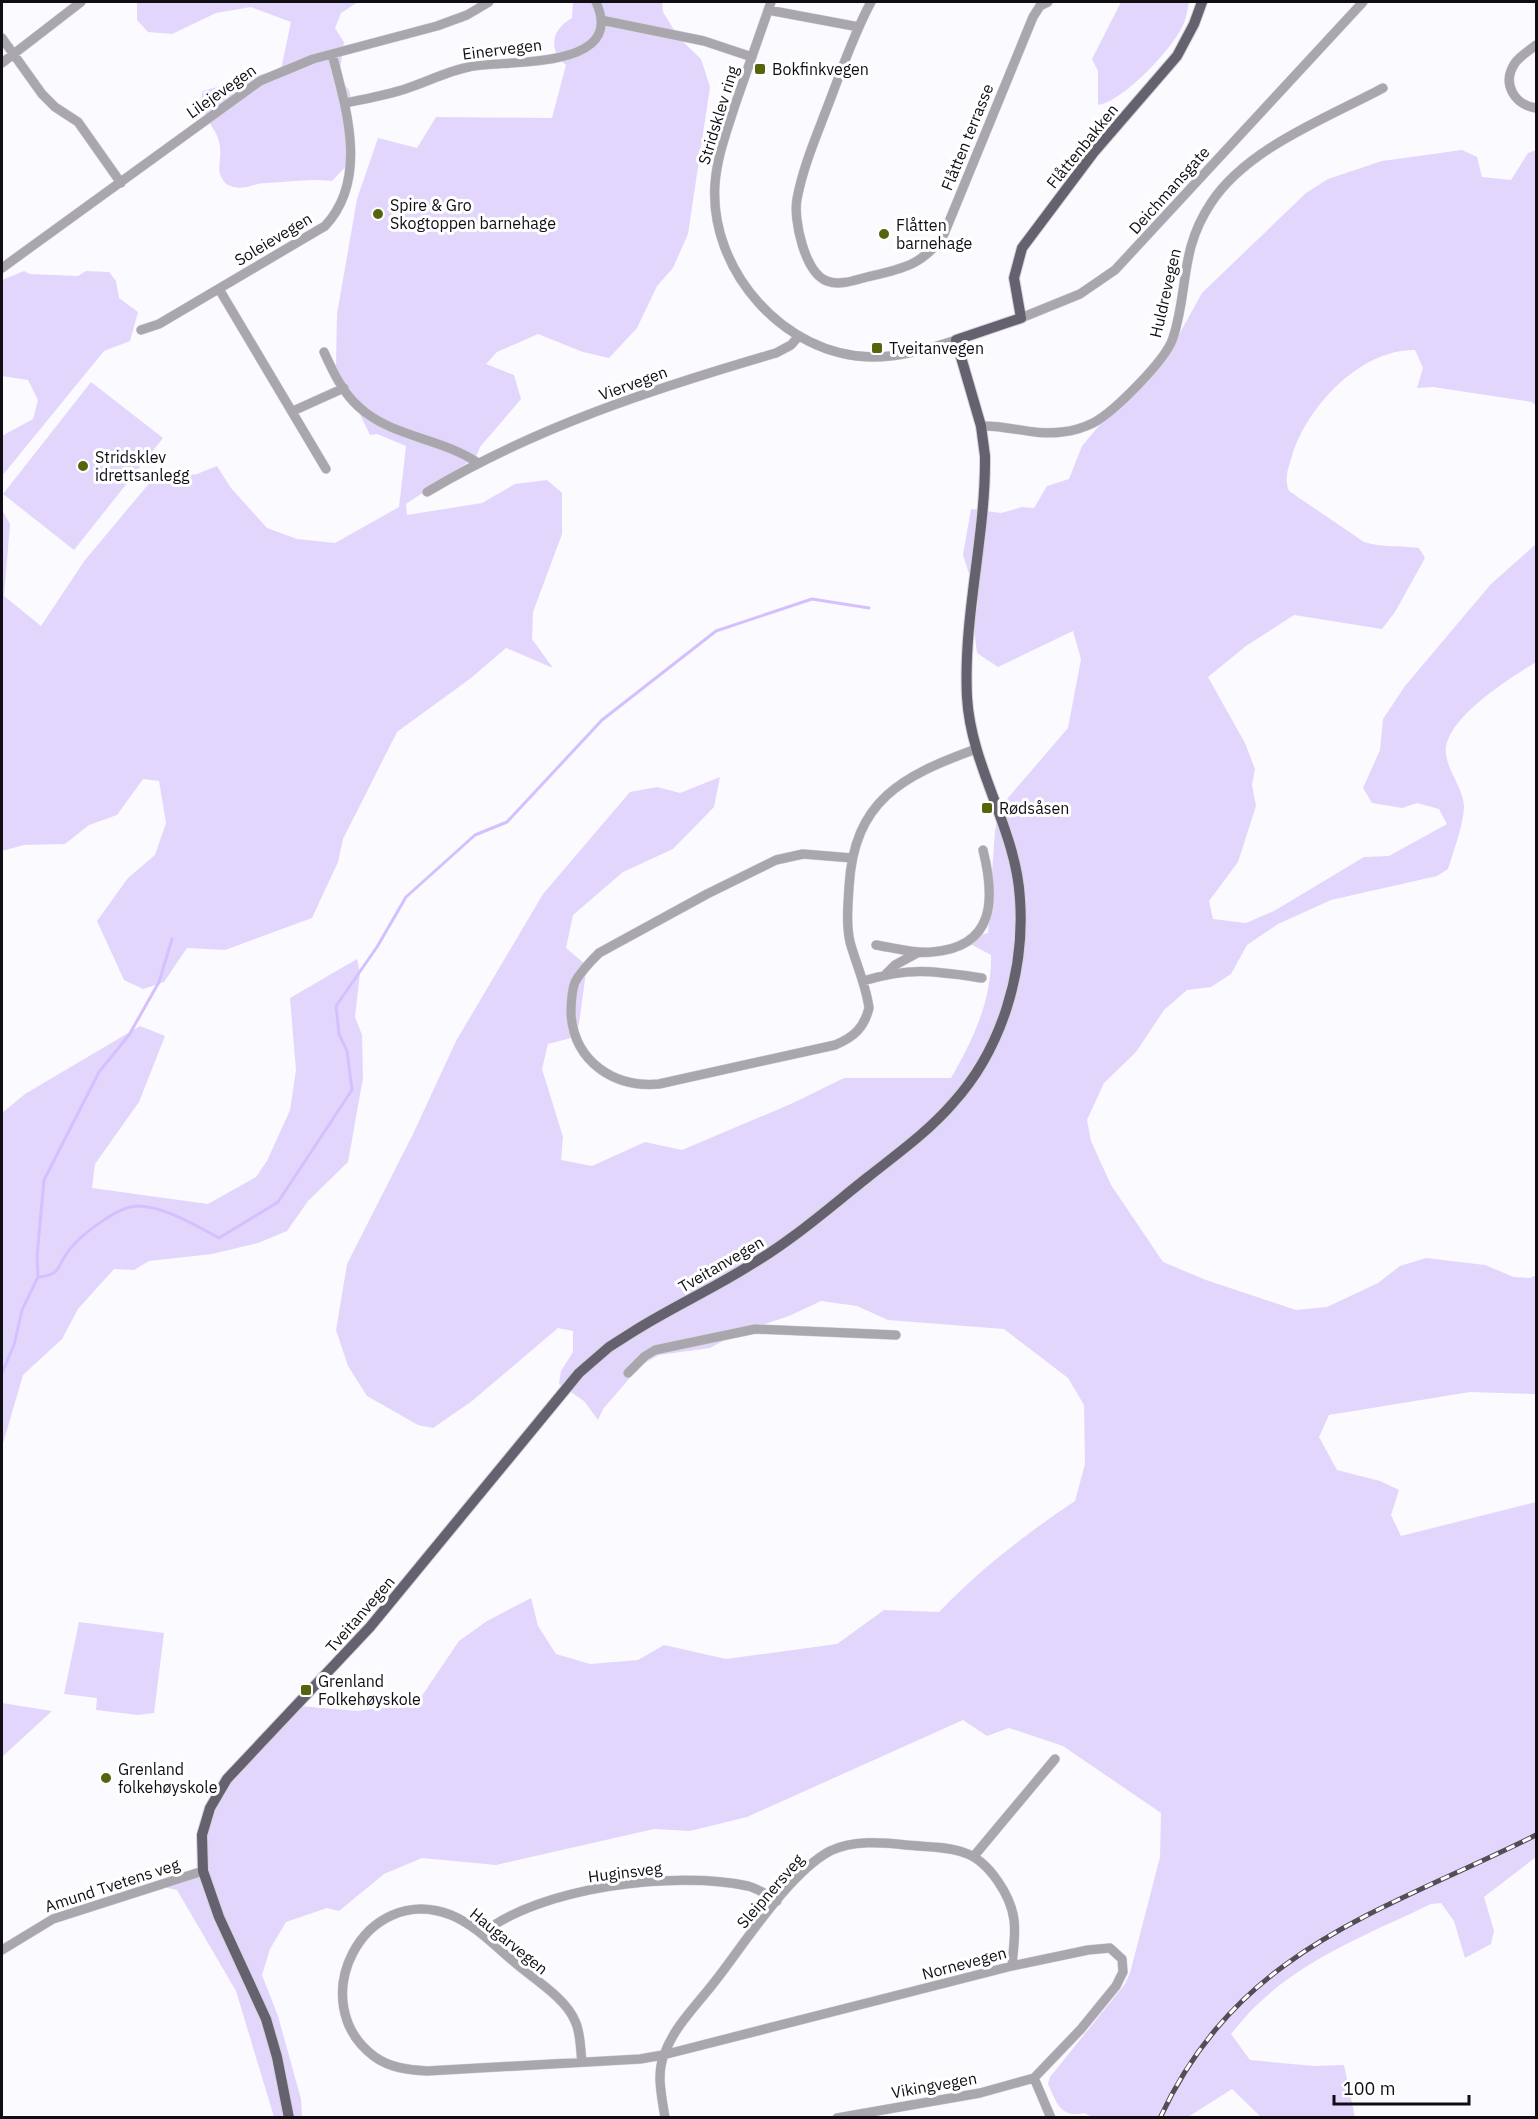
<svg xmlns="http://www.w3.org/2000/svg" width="1538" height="2119" viewBox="0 0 1538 2119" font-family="'IBM Plex Sans',sans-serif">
<rect width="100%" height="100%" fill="#fbfafe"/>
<path fill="#e3d6fd" d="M137,2h221l-17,11 -6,15 9,14 -5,36 10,12 2,8 -3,17 1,48 -17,18c-22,-3 -43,1 -65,2 -16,0 -24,10 -41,1 -12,-14 -4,-21 -6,-36 -1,-22 -25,-33 -17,-57l78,-22 10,-47 -40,-15 -35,6 -44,21 -24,-2 -11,-12z
M573,2h89l1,10 16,26 22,21 9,28 -22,147 -15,34 -16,18 -20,42 -28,30 -26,-6 -45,-18 -41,18 -11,12 28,11 7,24 -41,48 -4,10 -70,47 1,11 75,-12 33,-19 32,-4 15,13v41l-29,78 -1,27 21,29 -47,-20 -35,30 -74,54 -54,107 -5,23 -26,56 -87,32 -38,-2 -23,34 -21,7 -19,-9 -27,-59 31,-43 27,-23 11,-32 -7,-42 -16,-2 -26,36 -28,10 -24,19 -41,1 -22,6v-341l8,14 -6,72 37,30 44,-66 67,-80 45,-6 20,-8 14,22 36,40 30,11 38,4 64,-36 7,-61 -29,-12 -7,1 -34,-69 1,-52 20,-115 21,-61 39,10 19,-31 116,1 14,-53c-19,-16 -14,-36 6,-47z
M1121,2h68c-1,5 -2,12 -4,18 -7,24 -62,82 -87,85v-34l-6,-12z
M1462,150l15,7 5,20 29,3 17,-27 8,-3v256l-4,-4 -99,-15 -16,1 6,-20 -8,-18c-54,-1 -108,56 -123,106 -4,13 -8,22 -3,35l75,51c18,6 36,3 55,6l6,10 -30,54 -13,17 -88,-14 -48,31 -38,31 37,66 10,26 -3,16 4,21 -18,56 -29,39 4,18 33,4 28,-12 90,-54 25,-1 58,-32 -8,-15 -22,-6 -15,5 -30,-5 -9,-15 17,-38 3,-31 22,-33 86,-102 45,-40v118c-26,16 -94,58 -90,92 2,18 17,34 18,52 0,17 -11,47 -16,63l-11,7 -106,24 -53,24 -31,21 -16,29 -20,13 -24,3 -23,20 -28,42 -32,31 -17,37 4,21 20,44 52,77 43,18 90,30 31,-3 51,-24 22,-17 26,-8 59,7 29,12 16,1 6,-3v119l-66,-2 -141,23 -10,22 18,33 43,11 19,9 -8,25 10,21 135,-34v355l-52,40 10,34 -3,13 -26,14 -11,-37 -13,-18 -10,1c-58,28 -124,53 -172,99 -10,9 -19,20 -28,31l19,26 64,6 30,-1 11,52h-94l-29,-28 -44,28 -93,1 -11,-5c-24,6 -28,-12 -36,-29l2,-7 75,-93 5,-11 30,-116 1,-44 -98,-67 -54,-18 -22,8 -24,-16 -216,97 -57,14 -36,-2 -158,36 -74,-7 -38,16 -45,37 -12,-3 -41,14 -16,27 -8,26 16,41 23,83 1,18h-28l-38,-126 -59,-101 -18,-4 46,-12 -1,-39 19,-48 77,-81 57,5 60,-8 42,-62 28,-20 44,-23 7,28 18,28 34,10 48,-4 26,-15 62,14 111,-15 47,-34 55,2c40,-42 88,-79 136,-111l10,-37 -1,-59 -16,-27 -64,-49 -116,-9 -31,-14 -36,-5 -32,15 -51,17 -28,15 -51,7 -18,10 -38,44 -5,11 -14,-19 -25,-17 2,-13 12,-19v-21l-15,-3 -86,73 -39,27 -15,-3 -51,-29 -19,-30 -12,-36 11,-66 66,-130 43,-93 87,-147 87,-102 27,-5 23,6 40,-16 -6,30 -41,42 -50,23 -50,43 -7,33 19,16 1,8 -7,52 -8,14 -23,6 -6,25 21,68 -2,23 31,6 53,-24 37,8 111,-47 51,-25h107c22,-38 41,-78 40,-123l-28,-15 25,-7 7,-103 6,-24 67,-78 13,-69 -8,-28 -75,36 -21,-14 -3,-24 4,-27 -15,-47 8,-46 30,4 21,-6 12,1 13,-22 22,-7 13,-33 46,-55 38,-33 36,-65 104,-100 22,-14 54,-18z
M24,271l6,3 48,2 8,-5 23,1 7,9 3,17 19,14 -8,29 -26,10 -102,125v-40l31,-17 5,-19 -10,-20 -26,-4v-96z
M91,382l72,56 -89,112 -71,-56z
M357,959l3,14 -5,44 7,18 1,43 -15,84 -40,39 -21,30 -29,12 -46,11 -63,7 -15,9 -20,-1 -36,40 -16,30 -39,36 -21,72v-334l23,-19 115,-68 25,10 -26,66 -44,62 -3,24 116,16 48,-27 11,-16 23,-51 6,-40 -6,-72z
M79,1622l85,11 -10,80 -16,2 -42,-5 1,-12 -33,-4z
M2,1703l50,8 -50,46z"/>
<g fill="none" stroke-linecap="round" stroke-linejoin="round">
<path stroke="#d5c0ff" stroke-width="3" d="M38,1277c25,-2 19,-13 32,-28 12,-15 48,-43 68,-43 28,1 57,19 81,32l59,-36 74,-112 -5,-39 -8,-17 -3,-28 41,-59 29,-50 69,-62 32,-13 95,-102 114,-89 96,-32 57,9
M2,1373l12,-28 8,-35 16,-33 -1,-21 7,-76 55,-108 30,-37 30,-53 13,-43"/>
<g stroke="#d5d4d9" stroke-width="10">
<path id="minor" d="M771,2c-12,34 -24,68 -36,103 -8,26 -18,51 -20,79 -6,86 69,172 157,173 29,0 57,-8 84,-17
M871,2c-18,33 -30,70 -44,106 -11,29 -24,59 -30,91 -4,21 8,74 30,82 13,5 28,-1 40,-4 35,-8 57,-12 77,-43l89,-217 7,-11 8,-4
M768,10l91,17
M601,20l103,21 48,16
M2,38l40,56 13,13 23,15 43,61
M1536,45c-6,5 -16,11 -21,18 -14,21 0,42 21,45
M2,63l79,-61
M345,103c21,-4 43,-8 63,-15 21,-7 40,-17 61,-21 34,-8 159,5 127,-65
M2,268l258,-187 53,-22 124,-33 30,-11 22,-13
M219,289l107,180
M1021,318l59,-24 35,-24 248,-268
M141,330l18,-6 166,-98c44,-47 21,-118 7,-172
M324,352c9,20 19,41 35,55 32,30 83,31 119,56
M293,411l51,-23
M981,426c27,-1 53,10 81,6 10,-1 21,-4 31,-9 21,-11 73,-63 80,-85 16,-49 6,-87 38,-135 36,-55 116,-85 172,-115
M427,492c108,-65 229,-104 349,-139l15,-8 8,-9
M852,858l-49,-4 -27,6 -69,34 -108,59c-9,9 -18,18 -24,29 -4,10 -4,22 -4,33 4,47 43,73 88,69l176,-39c19,-8 29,-17 34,-37 -3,-23 -13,-44 -19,-66 -4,-18 -2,-37 -1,-55 5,-87 53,-111 127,-138
M876,945c19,3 38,9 56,7 64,-5 63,-54 51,-102
M886,974l9,-9 24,-13
M863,981c48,-14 70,-10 119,-3
M628,1373l17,-17 10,-6 100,-21 141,6
M974,1856l81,-97
M482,1934c56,-47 195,-64 266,-48 11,3 20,9 29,15
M2,1950l51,-31 150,-48
M582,2061c-2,-13 -1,-28 -7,-40 -10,-24 -43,-43 -62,-60 -19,-16 -38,-36 -62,-46 -88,-34 -149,89 -76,142 15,11 35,13 52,14l213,-12 23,-4 349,-89 76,-16 22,-2 12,11 1,13 -7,14 -35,43 -47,49 -54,15 -143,25
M1034,2078l17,40
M665,2118c-3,-21 -9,-43 -1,-63 10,-29 34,-51 52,-75 29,-37 73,-107 114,-129 23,-11 52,-9 76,-6 19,2 41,1 59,8 24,8 46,43 49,67 2,15 -1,31 -2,46"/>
</g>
<g stroke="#d5d4d9" stroke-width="12">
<path id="major" d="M289,2118l-12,-61 -11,-38 -47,-102 -16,-46 -1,-36 8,-27 17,-29 143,-152 209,-254 30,-26 22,-14c39,-25 82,-44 121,-69 42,-25 78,-57 116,-87 29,-23 61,-46 85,-74 49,-54 72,-132 67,-204 -4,-71 -49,-131 -53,-202 -4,-81 19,-161 18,-241l-4,-30 -25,-86 65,-22 -7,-40 8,-30 72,-96 83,-96 17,-32 8,-22"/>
</g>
<use href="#minor" stroke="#a9a6ae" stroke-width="9"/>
<use href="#major" stroke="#66616f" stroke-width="10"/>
<g stroke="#514f55" stroke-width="5">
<path id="rail" d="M1160,2118c79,-170 222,-206 376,-283"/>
</g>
<use href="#rail" stroke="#fff" stroke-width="3" stroke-dasharray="9" stroke-linecap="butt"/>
</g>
<g fill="#56650d" stroke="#fff" stroke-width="2">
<rect x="754" y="63" width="12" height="12" rx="3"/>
<circle cx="378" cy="214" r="6"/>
<circle cx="884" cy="234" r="6"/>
<rect x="871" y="342" width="12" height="12" rx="3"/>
<circle cx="83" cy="466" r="6"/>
<rect x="981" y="802" width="12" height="12" rx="3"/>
<rect x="300" y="1684" width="12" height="12" rx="3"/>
<circle cx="106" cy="1778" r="6"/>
</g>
<g text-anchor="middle" stroke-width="6" stroke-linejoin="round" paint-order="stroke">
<g font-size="16" fill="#100e14" stroke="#fff">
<text transform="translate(502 49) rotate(-7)" y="6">Einervegen</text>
<text transform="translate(221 91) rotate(-35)" y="6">Lilejevegen</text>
<text transform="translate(718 115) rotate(-73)" y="6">Stridsklev ring</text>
<text transform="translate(967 137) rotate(-68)" y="6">Flåtten terrasse</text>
<text transform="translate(1082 146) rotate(-51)" y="6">Flåttenbakken</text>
<text transform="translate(1169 190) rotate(-48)" y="6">Deichmansgate</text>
<text transform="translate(273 239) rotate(-31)" y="6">Soleievegen</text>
<text transform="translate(1165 293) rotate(-77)" y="6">Huldrevegen</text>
<text transform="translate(633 383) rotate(-20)" y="6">Viervegen</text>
<text transform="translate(721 1264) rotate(-30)" y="6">Tveitanvegen</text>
<text transform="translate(360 1614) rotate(-49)" y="6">Tveitanvegen</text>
<text transform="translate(625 1872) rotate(-7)" y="6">Huginsveg</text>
<text transform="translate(112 1885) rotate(-18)" y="6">Amund Tvetens veg</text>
<text transform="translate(770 1891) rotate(-49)" y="6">Sleipnersveg</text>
<text transform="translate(509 1941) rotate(39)" y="6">Haugarvegen</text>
<text transform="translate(964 1963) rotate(-15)" y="6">Nornevegen</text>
<text transform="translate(934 2085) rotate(-10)" y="6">Vikingvegen</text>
</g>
<g font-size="16" fill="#100e14" stroke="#fff" text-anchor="start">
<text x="772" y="75">Bokfinkvegen</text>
<text x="390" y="211">Spire &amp; Gro<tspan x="390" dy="18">Skogtoppen barnehage</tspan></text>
<text x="896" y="231">Flåtten<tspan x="896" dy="18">barnehage</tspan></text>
<text x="889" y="354">Tveitanvegen</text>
<text x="95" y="463">Stridsklev<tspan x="95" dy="18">idrettsanlegg</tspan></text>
<text x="999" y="814">Rødsåsen</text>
<text x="318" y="1687">Grenland<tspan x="318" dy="18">Folkehøyskole</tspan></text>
<text x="118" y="1775">Grenland<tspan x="118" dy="18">folkehøyskole</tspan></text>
</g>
</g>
<rect width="1538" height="2119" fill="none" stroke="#100e14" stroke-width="6"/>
<path d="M1334 2095v9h135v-9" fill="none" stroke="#100e14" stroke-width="3"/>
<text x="1343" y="2095" font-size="18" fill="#100e14" stroke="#ffffff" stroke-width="4.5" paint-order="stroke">100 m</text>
</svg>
